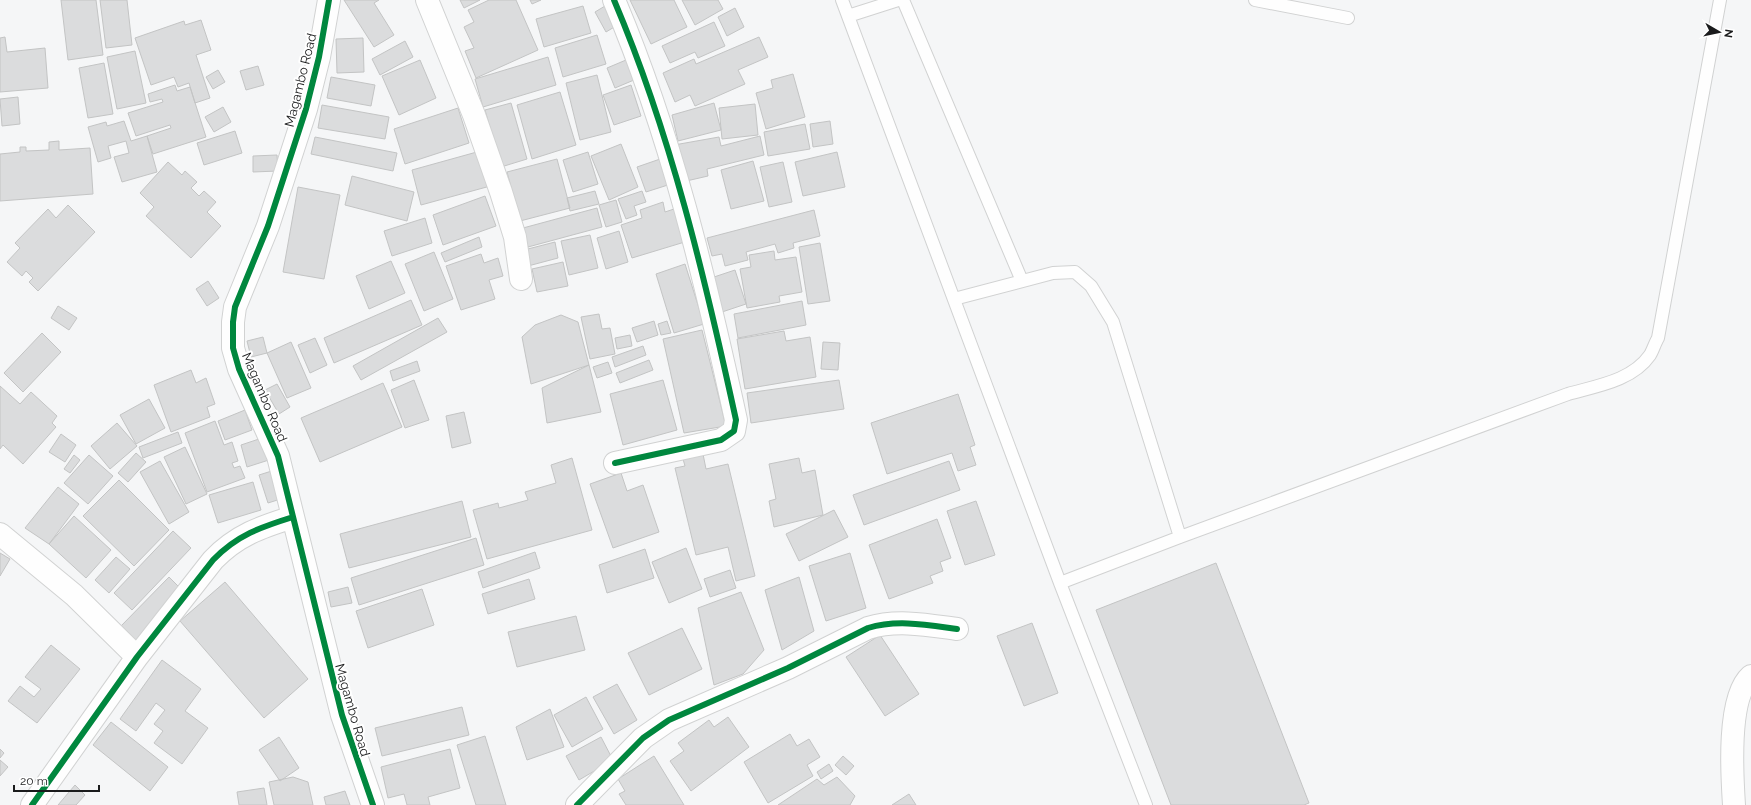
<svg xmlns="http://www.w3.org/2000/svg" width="1751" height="805" viewBox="0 0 1751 805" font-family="Raleway,sans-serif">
<rect width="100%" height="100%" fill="#f5f6f7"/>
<path fill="#dbdcdd" stroke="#c3c4c4" d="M61,0h35l7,55 -35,5z
M100,0h27l5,45 -26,3z
M344,0h35l-5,3 20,32 -20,12z
M460,0h20l-16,8z
M489,0h27l22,50 -62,28 -11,-27 9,-3 -10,-21 10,-5 -6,-12z
M530,0h11l-9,4z
M630,0h44l13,27 -36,17z
M682,0h36l5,9 -28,16z
M583,6l8,27 -47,14 -8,-28z
M605,6l11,20 -10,6 -11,-20z
M735,8l9,19 -17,9 -9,-19z
M201,20l10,30 -15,5 14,43 -15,5 -6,-20 -11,4 -4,-10 -23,8 -16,-47 49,-17 1,4z
M714,22l11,24 -27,12 -3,-6 -25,11 -8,-17z
M597,35l9,29 -43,13 -8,-29z
M5,37l2,15 38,-4 3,40 -48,4v-54z
M759,37l9,20 -30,13 7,14 -50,22 -5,-11 -15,7 -12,-29 31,-14 2,5z
M363,38l1,34 -27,1 -1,-34z
M405,41l8,16 -33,18 -8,-16z
M135,51l11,52 -29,6 -10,-52z
M548,57l8,28 -73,22 -8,-28z
M420,60l16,38 -37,17 -17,-39z
M626,60l8,20 -19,8 -8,-20z
M104,63l9,51 -25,4 -9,-50z
M258,66l6,19 -18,5 -6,-19z
M218,70l7,12 -12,7 -7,-12z
M793,74l12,43 -39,12 -10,-36 17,-5 -2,-8z
M597,75l14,57 -31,8 -14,-57z
M331,77l44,8 -4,21 -44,-8z
M175,85l2,6 13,-4 16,50 -53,17 -6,-18 24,-8 -1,-3 -34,11 -8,-23 35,-11 -1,-3 -12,3 -2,-8z
M631,85l10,31 -27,9 -11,-30z
M560,92l16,53 -44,14 -15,-54z
M18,97l2,27 -18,2 -2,-27z
M511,103l16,56 -26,8 -16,-57z
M714,103l7,27 -43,11 -6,-26z
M755,104l3,31 -36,4 -3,-31z
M322,105l67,12 -4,22 -67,-11z
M223,107l8,15 -17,10 -9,-15z
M458,108l11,35 -64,21 -11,-35z
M124,121l7,20 16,-5 10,36 -35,10 -8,-25 15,-4 -3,-12 -18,5 3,12 -13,4 -10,-35 18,-5 1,4z
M830,121l3,23 -20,3 -3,-23z
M805,124l5,25 -42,7 -4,-24z
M235,131l7,22 -38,12 -7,-22z
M760,136l4,19 -57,14 1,7 -26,6 -8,-37 45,-8 2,9z
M315,137l82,16 -4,18 -82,-17z
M59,141v9l31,-2 3,46 -93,7v-47l20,-2v-5h6v4l23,-1v-8z
M621,144l17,43 -29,13 -18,-44z
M484,150l10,35 -73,20 -9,-35z
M588,152l10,32 -25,8 -10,-32z
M837,152l8,35 -42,9 -8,-34z
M277,155l1,16 -25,1v-16z
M663,158l8,26 -25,8 -9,-25z
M557,159l13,49 -50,13 -13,-49z
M753,161l11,40 -33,8 -10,-39z
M168,162l14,13 3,-4 12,11 -6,6 8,8 5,-5 12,11 -9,10 14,14 -30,32 -45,-42 8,-9 -14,-14z
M783,162l9,40 -23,5 -9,-40z
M352,176l62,16 -7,29 -62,-16z
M298,187l42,8 -16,84 -41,-7z
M595,191l4,13 -29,7 -3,-13z
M642,191l4,11 -12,4 3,9 -11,4 -8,-20z
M485,196l11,30 -53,19 -10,-30z
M616,200l6,22 -16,5 -7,-22z
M663,202l2,10 12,-4 11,33 -56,17 -11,-33 21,-7 -2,-8z
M68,205l27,27 -57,59 -9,-9 4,-4 -7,-7 -4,5 -15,-14 13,-14 -5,-5 33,-34 8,9z
M597,208l5,19 -74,20 -5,-19z
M814,210l6,26 -27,7 1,5 -16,5 -3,-9 -29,8 2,8 -23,6 -3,-12 -10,2 -5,-18z
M425,218l7,25 -40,13 -8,-25z
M619,231l9,31 -22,7 -9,-31z
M590,235l8,33 -29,7 -8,-34z
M479,237l3,10 -37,15 -4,-9z
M555,242l3,16 -30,8 -4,-16z
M820,243l10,58 -22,3 -9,-57z
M774,251l1,9 21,-3 6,35 -23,4 1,6 -33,6 -7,-39 11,-2 -2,-12z
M434,252l19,47 -29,12 -19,-47z
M481,254l3,9 14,-5 5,18 -14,4 6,19 -34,11 -15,-44z
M391,261l14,32 -36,16 -13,-33z
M563,262l5,24 -31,6 -5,-23z
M685,264l19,60 -30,9 -18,-59z
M735,270l11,34 -24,8 -11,-34z
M208,281l11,17 -12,8 -11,-17z
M411,300l11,25 -88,38 -10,-25z
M802,301l4,24 -68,13 -4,-24z
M58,306l19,12 -8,12 -18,-12z
M599,314l3,15 8,-1 5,26 -25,5 -9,-42z
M561,315l17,7 11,43 -58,19 -9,-47 13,-12z
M438,318l9,14 -86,48 -8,-14z
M654,321l4,14 -21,7 -5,-14z
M667,321l4,12 -10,2 -3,-11z
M702,330l24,96 -42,7 -21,-94z
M784,331l2,10 24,-4 6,40 -71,12 -8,-50z
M42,333l19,19 -38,40 -19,-19z
M630,335l2,11 -15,3 -2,-11z
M263,337l4,16 -16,4 -4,-16z
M315,338l12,27 -17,8 -12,-28z
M291,342l20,46 -24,10 -20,-45z
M823,342l17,1 -2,27 -17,-1z
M643,346l3,9 -31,12 -3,-10z
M649,360l4,10 -33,13 -4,-10z
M417,361l3,10 -27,10 -3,-10z
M608,362l4,11 -15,5 -4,-11z
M589,365l12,47 -54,11 -5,-35z
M191,370l5,13 10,-5 9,26 -8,3 3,10 -39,15 -17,-47z
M414,380l15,40 -24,8 -14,-38z
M663,380l14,50 -54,15 -13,-51z
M839,380l5,29 -93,14 -4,-30z
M383,383l19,44 -82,35 -19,-44z
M277,384l13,23 -11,7 -14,-24z
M0,386l20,18 11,-12 26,24 -5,7 4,4 -33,37 -20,-19 -3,4z
M958,394l17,51 -5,2 6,18 -18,6 -6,-18 -65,21 -16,-51z
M149,399l16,29 -29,16 -16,-29z
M245,410l7,20 -27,10 -7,-19z
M464,412l7,31 -19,5 -6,-32z
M215,421l9,24 8,-3 6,19 -6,2 2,5 6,-2 5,12 -38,14 -22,-59z
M117,423l20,23 -27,23 -19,-23z
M178,432l4,11 -39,15 -4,-11z
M61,434l15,11 -11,17 -16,-10z
M265,437l7,22 -25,8 -6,-22z
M185,447l22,47 -21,10 -22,-47z
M136,453l10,9 -18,20 -10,-9z
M703,454l3,15 22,-5 27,112 -19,5 -8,-34 -32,8 -21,-87 10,-2 -2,-7z
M74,455l6,5 -10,13 -6,-4z
M89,455l24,21 -25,28 -24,-21z
M572,458l20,72 -105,29 -14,-49 25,-7 1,5 29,-8 -3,-8 31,-9 -5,-18z
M799,458l3,15 13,-3 8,45 -49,12 -5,-26 7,-2 -7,-35z
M160,461l29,51 -20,12 -29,-52z
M949,461l11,29 -96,35 -11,-30z
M278,469l9,28 -19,6 -9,-28z
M621,473l6,18 16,-6 16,47 -46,16 -23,-64z
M119,480l50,50 -35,36 -51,-50z
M253,482l8,28 -43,13 -9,-28z
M58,487l21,17 -30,40 -24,-16z
M462,501l9,36 -122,31 -9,-34z
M976,501l19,54 -30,10 -18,-54z
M834,510l14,27 -49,24 -13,-27z
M74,516l37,34 -25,28 -37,-34z
M937,519l14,39 -11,4 3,9 -13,5 3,7 -44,16 -20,-54z
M173,531l18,17 -59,62 -18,-17z
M476,538l8,27 -125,40 -8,-27z
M686,548l16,41 -33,14 -17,-41z
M645,549l9,29 -47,15 -8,-28z
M535,552l5,16 -57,20 -5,-16z
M0,553l10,6 -10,17z
M850,553l16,55 -40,13 -17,-55z
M116,557l14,12 -21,24 -14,-13z
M1216,563l93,240 -5,2h-133l-75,-195z
M730,570l6,18 -26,9 -6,-18z
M169,577l15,15 -49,49 -14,-15z
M799,577l15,54 -32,19 -17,-60z
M529,579l6,20 -47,15 -6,-20z
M225,582l83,97 -44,39 -84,-97z
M348,587l4,16 -21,4 -3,-15z
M422,589l12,36 -66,23 -12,-37z
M741,592l23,58 -21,24 -29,11 -16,-77z
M576,616l9,34 -68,17 -9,-35z
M1032,623l26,70 -34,13 -27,-70z
M682,628l20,41 -53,26 -21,-42z
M880,635l39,59 -34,22 -39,-59z
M51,645l29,24 -43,54 -29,-22 12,-15 14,11 7,-8 -16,-12z
M162,660l39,29 -16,22 23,17 -26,36 -28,-21 9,-12 -9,-7 11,-14 -9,-7 -20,28 -16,-12z
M617,684l20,36 -23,14 -21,-37z
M586,697l17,32 -31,18 -18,-32z
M462,707l7,28 -87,21 -7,-28z
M550,709l14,38 -37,13 -11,-33z
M728,717l21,30 -58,44 -21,-30 14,-10 -6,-8 31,-23 5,7z
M111,722l57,45 -18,24 -57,-46z
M790,734l7,12 12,-7 11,18 -13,8 6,11 -45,27 -24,-41z
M485,736l21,69h-30l-19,-60z
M279,737l20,31 -19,13 -21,-31z
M601,737l12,23 -34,20 -13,-24z
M0,749l4,4 -4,5z
M450,749l10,39 -32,9 2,8h-23l-3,-11 -16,4 -7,-31z
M654,756l30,49h-58l-7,-11 6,-3 -7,-12z
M843,756l11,10 -8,9 -11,-10z
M0,760l8,7 -8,9z
M829,764l4,7 -12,8 -4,-7z
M293,777l15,5 5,23h-39l-5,-23z
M837,777l18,19 -5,9h-72l39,-26 7,6z
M75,785l10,10 -9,10h-18z
M264,788l3,17h-28l-2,-13z
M345,791l5,14h-24l-2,-8z
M909,794l7,11h-24z"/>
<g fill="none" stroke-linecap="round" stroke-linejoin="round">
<g stroke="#d1d2d2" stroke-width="14">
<path id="service" d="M842,0l218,583 86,222
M903,0l119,281
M1255,0l93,18
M848,16l50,-16
M954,299l99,-26 22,-1 16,14 22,36 67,215
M1060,583l120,-46 388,-143c28,-8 64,-13 82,-39 3,-5 5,-12 8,-17l62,-338"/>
</g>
<g stroke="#d1d2d2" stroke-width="24">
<path id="minor" d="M329,0l-10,57 -13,52 -38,117 -33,81 -2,15v26l6,21 39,87 64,259 31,90
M427,0l47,115 27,77 14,45 6,42
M614,0c57,134 91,278 122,420l-2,11 -13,9 -106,23
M0,534l74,61 63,62
M32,805l105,-148 76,-97c24,-25 48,-33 80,-43
M577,805l66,-67 26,-18 119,-52 80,-40c29,-9 60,-3 89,1
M1734,805c-2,-30 -7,-108 17,-129"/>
</g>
<use href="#service" stroke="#fefefe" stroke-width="12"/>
<use href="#minor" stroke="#fefefe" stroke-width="22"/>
<g stroke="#fff" stroke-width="8">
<path id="cycleway" d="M329,0l-10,57 -13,52 -38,117 -33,81 -2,15v26l6,21 39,87 64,259 31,90
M614,0c57,134 91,278 122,420l-2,11 -13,9 -106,23
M32,805l105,-148 76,-97c24,-25 48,-33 80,-43
M577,805l66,-67 26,-18 119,-52 80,-40c29,-9 60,-3 89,1"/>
</g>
<use href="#cycleway" stroke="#00873e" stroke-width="6"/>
</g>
<g text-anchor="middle" stroke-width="4" stroke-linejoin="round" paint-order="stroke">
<g font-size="13" fill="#1a1b1c" stroke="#fff">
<text transform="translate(300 80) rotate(-76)" y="5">Magambo Road</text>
<text transform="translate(265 397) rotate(67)" y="5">Magambo Road</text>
<text transform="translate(353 710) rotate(74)" y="5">Magambo Road</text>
</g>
</g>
<g transform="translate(1719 32) rotate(99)" stroke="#ffffff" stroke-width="3" paint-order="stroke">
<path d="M0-3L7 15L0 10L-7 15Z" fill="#1a1b1c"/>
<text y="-6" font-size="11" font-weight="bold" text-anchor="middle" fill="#1a1b1c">N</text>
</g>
<path d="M14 785v6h85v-6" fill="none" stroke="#1a1b1c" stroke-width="2"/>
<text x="20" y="785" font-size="12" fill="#1a1b1c" stroke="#ffffff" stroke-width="3" paint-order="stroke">20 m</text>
</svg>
